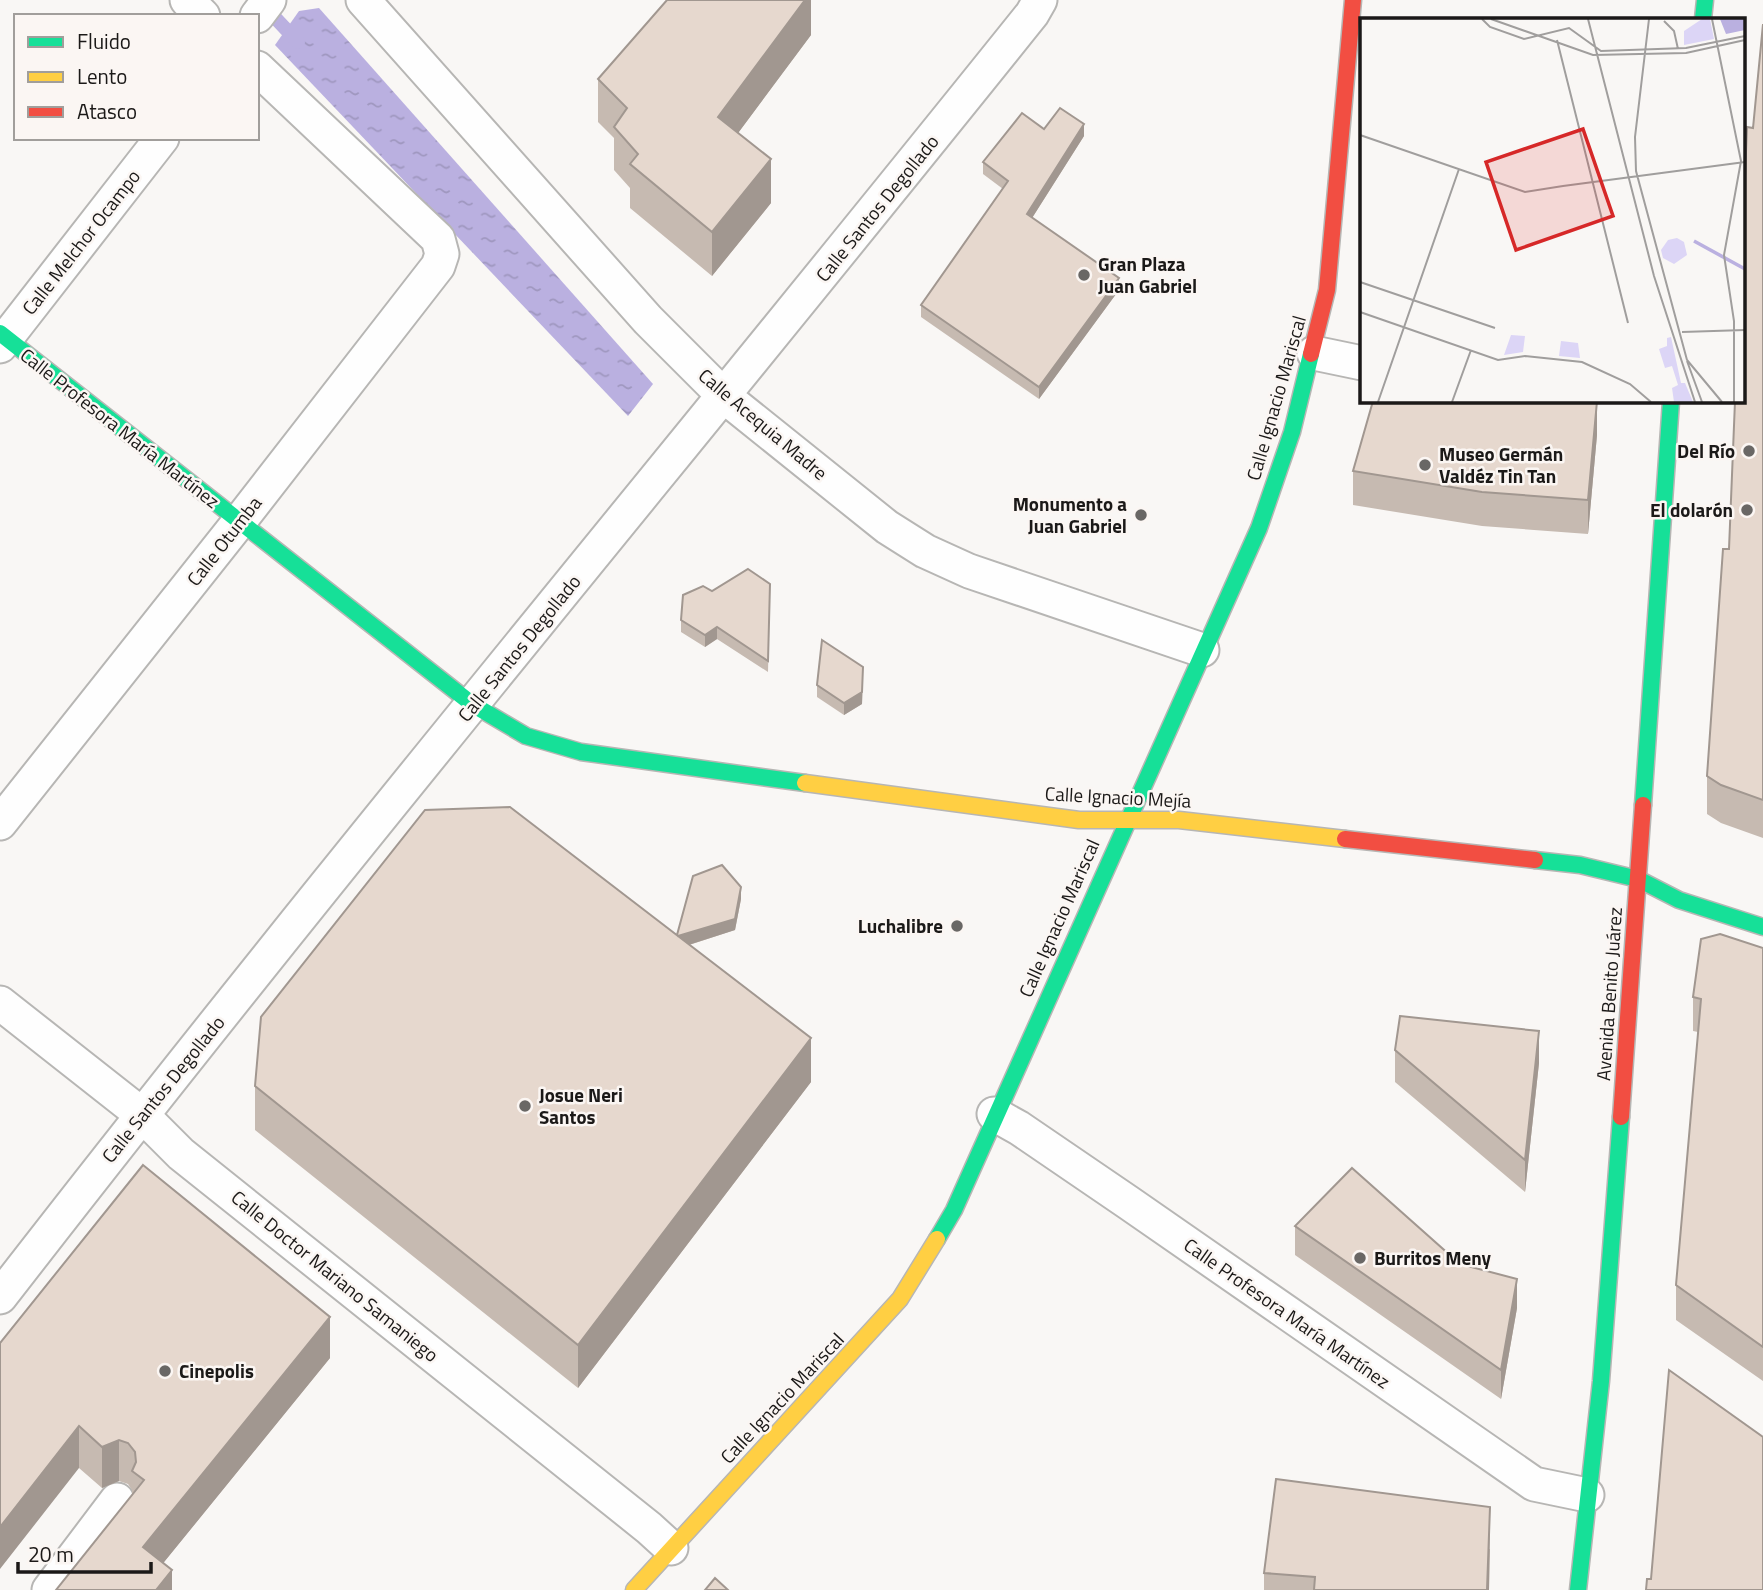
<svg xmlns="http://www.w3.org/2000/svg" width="1763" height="1590" viewBox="0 0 1763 1590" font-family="'Titillium Web',sans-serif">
<defs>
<pattern id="water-ripples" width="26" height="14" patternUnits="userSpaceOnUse" patternTransform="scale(1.75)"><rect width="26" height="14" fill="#bab0e0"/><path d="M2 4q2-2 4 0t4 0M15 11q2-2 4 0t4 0" fill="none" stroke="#9f97bf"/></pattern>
</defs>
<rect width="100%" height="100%" fill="#f9f7f5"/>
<path fill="url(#water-ripples)" d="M319,8l334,376 -25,32 -353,-371 24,-34z"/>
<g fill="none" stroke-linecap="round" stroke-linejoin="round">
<path stroke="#bab0e0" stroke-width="14" d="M264,6l34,36"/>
<g stroke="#b7b6b4" stroke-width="37">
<path id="street" d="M187,0l16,16
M363,0l285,320 77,77 162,130 38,24 44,20 233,79
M257,16l12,-16
M0,346l162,-208
M1314,353l48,10
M0,823l239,-301 199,-256 4,-12 -4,-15 -181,-171
M0,1003l141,111 40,40 468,374 22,20
M994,1114l25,14 110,75 405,281 53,11
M0,1297c336,-434 689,-855 1032,-1283l8,-14
M49,1590l68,-90"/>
</g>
<g stroke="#b7b6b4" stroke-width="19">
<path id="fast" d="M1703,19l2,-19
M0,333l472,371 54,32 55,16 224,31
M1643,805l28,-404
M1535,860l45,5 58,14 41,21 84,27
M937,1239l17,-29 305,-682 33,-96 19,-78
M1578,1590l23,-209 20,-264"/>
</g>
<g stroke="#b7b6b4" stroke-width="19">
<path id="slow" d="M805,783l274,37h47
M1126,820h53l166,19
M634,1590l266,-291 37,-60"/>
</g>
<g stroke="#b7b6b4" stroke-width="19">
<path id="jam" d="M1311,354l16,-64 26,-290
M1345,839l190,21
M1621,1117l22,-312"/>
</g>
<use href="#street" stroke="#fefefe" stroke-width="33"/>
<use href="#fast" stroke="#16e098" stroke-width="16"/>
<use href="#slow" stroke="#ffcf43" stroke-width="16"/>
<use href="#jam" stroke="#f24e42" stroke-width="16"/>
</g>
<path fill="#c6bab1" d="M811,0v35l-73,98 33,70 -59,73 -82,-68v-20l-16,-18v-32l-16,-16v-43z
M1763,24v814l-42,-15 -14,-9v-38l22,-227 24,-421z
M1044,129l40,7 -52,82 87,72 -80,109 -118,-82v-12l82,-116 -20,-15v-12z
M1597,435l-9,99 -106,-8 -129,-21v-34z
M770,584l-2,88 -51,-33 -12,8 -24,-15v-12l31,-29z
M863,679l-1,25 -18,11 -27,-18v-12z
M741,899l-6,31 -46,15 122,137 -233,306 -323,-258v-44l422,-151z
M1763,948v433l-87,-61v-35l22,-253 -5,-1v-34z
M1395,1050l144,13 -14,129 -130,-110z
M1295,1226l165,38 57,44 -16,91 -206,-144z
M0,1343l330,15 -167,205 9,27 -40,-95v-5l-4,-6 -9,-3 -17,7 -23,-20z
M1490,1549l-1,41h-225v-17z"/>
<path fill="#a19790" d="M805,0h6v35l-93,125v-43z
M1084,124v12l-57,90v-12z
M771,159v44l-59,73v-44z
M1119,278v12l-80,109v-12z
M1597,401v34l-9,99v-34z
M717,627v12l-12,8v-12z
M863,667l-1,37 -18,11v-12z
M741,887v12l-6,31 -59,19v-12z
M1539,1031v32l-14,129v-32z
M811,1038v44l-233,306v-43z
M1517,1279v29l-16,91v-29z
M330,1317v41l-187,230v-41z
M79,1426v42l-79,101v-42z
M119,1440v41l-17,7v-41z
M1490,1507l-1,83h-2z
M172,1570v20h-16z"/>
<path fill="#e6d8ce" stroke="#a19790" stroke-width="2" d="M667,0h138l-87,117 53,42 -59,73 -82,-68 8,-10 -24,-27 13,-19 -29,-29z
M1763,24v776l-42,-15 -14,-9 16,-227h6l6,-148h9v-200l3,-74 6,1z
M1060,108l24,16 -57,90 92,64 -80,109 -118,-82 87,-124 -25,-19 39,-49 22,16z
M1373,401h224l-9,99 -106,-8 -129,-21z
M748,569l22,15 -2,77 -51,-34 -12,8 -24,-15 2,-25 20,-9 9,5z
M822,640l41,27 -1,25 -18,11 -27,-18z
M510,807l301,231 -233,307 -323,-259 6,-69 164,-207z
M722,865l19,22 -6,32 -57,17 -1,-1 16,-59z
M1720,934l43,14v399l-87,-62 25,-286 -8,-2 8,-58z
M1400,1016l139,15 -14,129 -130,-110z
M143,1165l187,152 -187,230 29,23 -16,20h-100l88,-110 -12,-9 4,-9 -1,-10 -7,-9 -9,-3 -17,7 -23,-21 -79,101v-184z
M1352,1168l108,96 57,15 -16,91 -206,-144z
M1669,1370l94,67v153h-117l1,-11h4z
M1276,1479l214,28 -3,83h-173l1,-13 -51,-4z
M715,1578l13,12h-23z"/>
<g fill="#696765" stroke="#fbf6f3" stroke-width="2.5">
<circle cx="1084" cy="275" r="7"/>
<circle cx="1749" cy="451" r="7"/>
<circle cx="1425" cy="465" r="7"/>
<circle cx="1747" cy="510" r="7"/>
<circle cx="1141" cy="515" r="7"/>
<circle cx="957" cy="926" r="7"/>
<circle cx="525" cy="1106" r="7"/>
<circle cx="1360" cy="1258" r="7"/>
<circle cx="165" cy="1371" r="7"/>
</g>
<g text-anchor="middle" stroke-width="5" stroke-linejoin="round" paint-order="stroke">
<g font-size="19" fill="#1b1918" stroke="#fbf6f3">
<text transform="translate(877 208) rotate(-51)" y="7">Calle Santos Degollado</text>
<text transform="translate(81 242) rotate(-52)" y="7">Calle Melchor Ocampo</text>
<text transform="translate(1276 398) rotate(-74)" y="7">Calle Ignacio Mariscal</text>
<text transform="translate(763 424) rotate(40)" y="7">Calle Acequia Madre</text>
<text transform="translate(120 428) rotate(38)" y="7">Calle Profesora María Martínez</text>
<text transform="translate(224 541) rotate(-52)" y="7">Calle Otumba</text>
<text transform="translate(519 648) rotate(-51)" y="7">Calle Santos Degollado</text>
<text transform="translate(1118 797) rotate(3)" y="7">Calle Ignacio Mejía</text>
<text transform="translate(1059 918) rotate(-66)" y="7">Calle Ignacio Mariscal</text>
<text transform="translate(1609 994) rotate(-86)" y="7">Avenida Benito Juárez</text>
<text transform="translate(163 1089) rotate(-51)" y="7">Calle Santos Degollado</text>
<text transform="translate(335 1276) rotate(39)" y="7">Calle Doctor Mariano Samaniego</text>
<text transform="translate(1287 1313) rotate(35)" y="7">Calle Profesora María Martínez</text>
<text transform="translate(782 1398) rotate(-47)" y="7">Calle Ignacio Mariscal</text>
</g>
<g font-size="19" font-weight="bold" fill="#1b1918" stroke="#fbf6f3" text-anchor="start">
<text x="1098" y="271">Gran Plaza<tspan x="1098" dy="22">Juan Gabriel</tspan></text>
<text x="1735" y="458" text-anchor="end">Del Río</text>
<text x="1439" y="461">Museo Germán<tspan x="1439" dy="22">Valdéz Tin Tan</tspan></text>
<text x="1127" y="511" text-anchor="end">Monumento a<tspan x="1127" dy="22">Juan Gabriel</tspan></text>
<text x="1733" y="517" text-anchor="end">El dolarón</text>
<text x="943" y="933" text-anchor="end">Luchalibre</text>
<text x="539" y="1102">Josue Neri<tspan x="539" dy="22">Santos</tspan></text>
<text x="1374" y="1265">Burritos Meny</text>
<text x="179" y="1378">Cinepolis</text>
</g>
</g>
<g transform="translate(1360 18)">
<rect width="385" height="385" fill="#f9f7f5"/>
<path d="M317,220l7,4 3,13 -13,9 -11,-6 -2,-8 7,-10z" fill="#dcd5f6"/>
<path d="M342,1h8l4,20 -30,6v-14zM151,317l14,1 -2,16 -19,3zM311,319l10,46h4l8,19h-19l-2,-14 6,-3 -6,-19 -7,2 -6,-19 8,-3v-8zM201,323l17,2 2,15 -21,-2z" fill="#dcd5f6"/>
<path d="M360,1h25v11l-19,4z" fill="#bab0e0"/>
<path fill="none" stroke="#bab0e0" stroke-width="3.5" d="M334,223l51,28"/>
<path fill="none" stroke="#a09e9d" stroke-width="2" d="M122,1l8,8 34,12 45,-11 32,23 85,-3 59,-12M131,1l102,36 93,-2 59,-13M228,1l66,257 41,126M289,1l-14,118 1,34 51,189M352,1l29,142 -17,94 10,66v81M304,3l10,10 4,18M197,22l71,283M0,117l165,57 38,-6M203,168l182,-24M0,264l135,46M0,294l138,48 27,-4 57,6 48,22 21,18M322,314l63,-2M327,342l35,42M327,343l15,41M18,384l81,-233M92,384l19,-52"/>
<path fill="#d62828" fill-opacity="0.15" stroke="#d62828" stroke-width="3.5" d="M223,111l30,87 -97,34 -30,-88z"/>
<rect width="385" height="385" fill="none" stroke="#1b1918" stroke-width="3.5"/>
</g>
<rect x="14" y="14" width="245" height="126" fill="#fbf6f3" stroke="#a19e9b" stroke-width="2"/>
<rect x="28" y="37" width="35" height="10" fill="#16e098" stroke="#a19e9b" stroke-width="2"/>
<text x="77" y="49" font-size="21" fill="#1b1918">Fluido</text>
<rect x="28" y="72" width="35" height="10" fill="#ffcf43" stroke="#a19e9b" stroke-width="2"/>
<text x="77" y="84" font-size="21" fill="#1b1918">Lento</text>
<rect x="28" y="107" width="35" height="10" fill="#f24e42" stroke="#a19e9b" stroke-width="2"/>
<text x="77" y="119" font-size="21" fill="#1b1918">Atasco</text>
<path d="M18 1562v10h133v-10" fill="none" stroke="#1b1918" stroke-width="3.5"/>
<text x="28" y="1562" font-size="21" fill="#1b1918" stroke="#fbf6f3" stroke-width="5" paint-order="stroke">20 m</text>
</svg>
